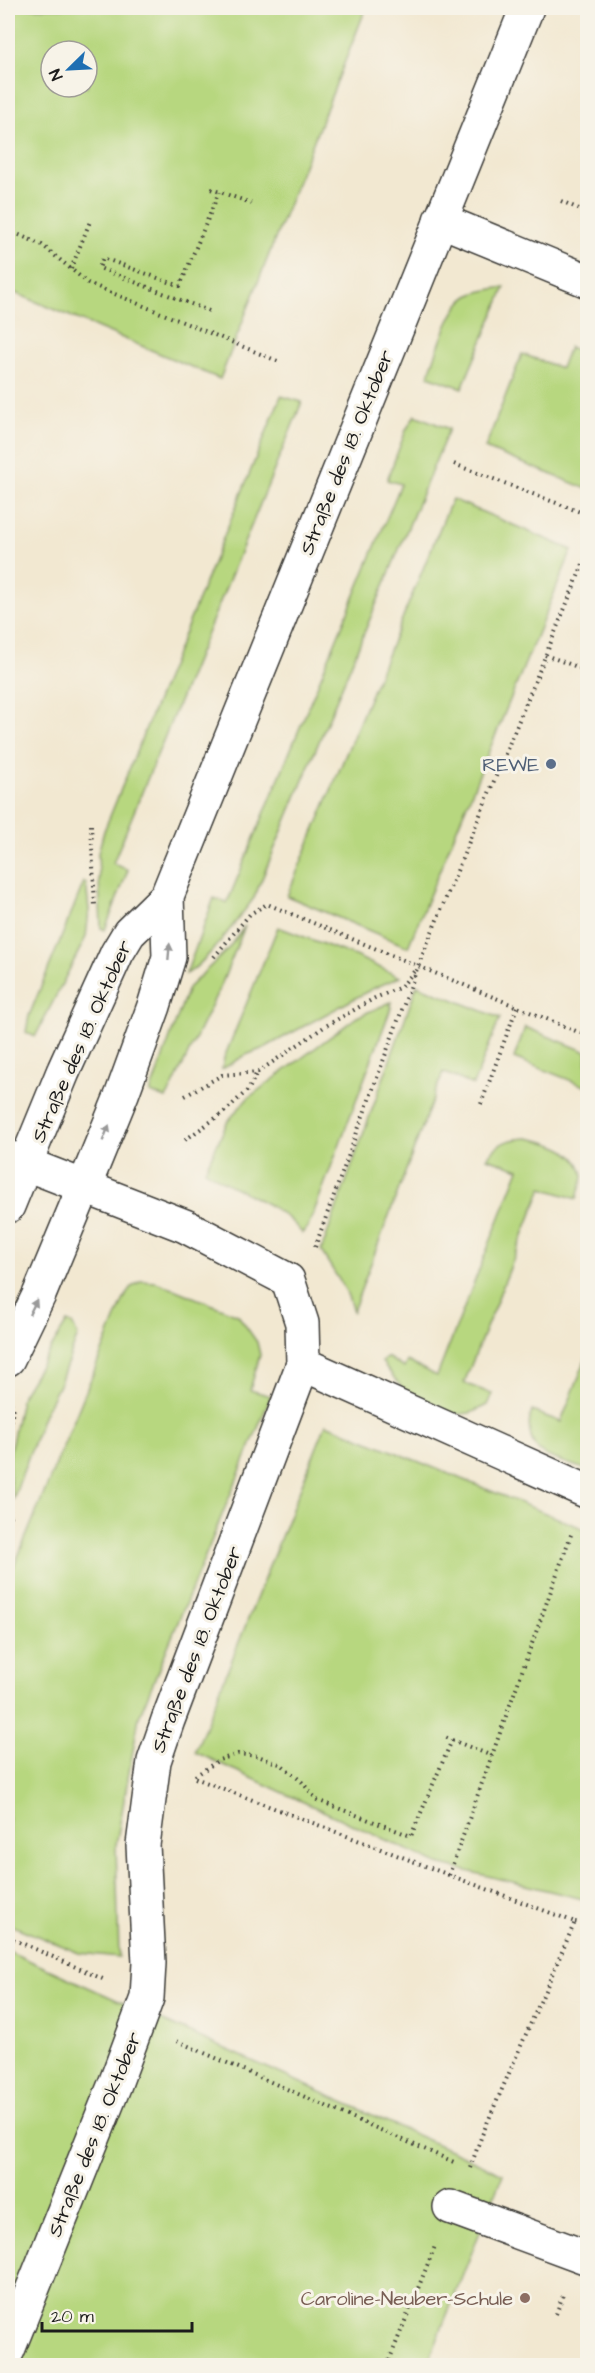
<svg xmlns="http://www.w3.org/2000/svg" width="595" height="2373" viewBox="0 0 595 2373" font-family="'Architects Daughter',sans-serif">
<rect width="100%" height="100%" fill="#f7f3e8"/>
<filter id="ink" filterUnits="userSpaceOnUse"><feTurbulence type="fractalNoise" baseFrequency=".0167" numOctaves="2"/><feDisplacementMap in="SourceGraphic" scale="12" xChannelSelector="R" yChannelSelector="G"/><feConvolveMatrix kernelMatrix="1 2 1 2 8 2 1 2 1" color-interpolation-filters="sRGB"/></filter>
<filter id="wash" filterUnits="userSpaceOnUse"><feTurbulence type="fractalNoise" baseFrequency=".008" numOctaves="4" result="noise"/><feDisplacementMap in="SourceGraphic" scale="24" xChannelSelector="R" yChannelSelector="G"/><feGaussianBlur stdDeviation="1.35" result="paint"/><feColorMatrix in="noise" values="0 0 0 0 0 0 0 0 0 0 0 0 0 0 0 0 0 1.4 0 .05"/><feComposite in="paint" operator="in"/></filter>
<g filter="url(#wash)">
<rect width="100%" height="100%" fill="#f2e8d1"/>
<path fill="#b7d77f" stroke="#6a7a4e" stroke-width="1.5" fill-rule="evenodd" d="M8,8h358l-146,371 -212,-89zM51,51h36v36h-36z
M505,287l-43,101 -34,-12c8,-20 21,-69 40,-80 11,-6 24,-7 37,-9z
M569,347l18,7v135l-102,-41 37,-94 39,14z
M281,396l21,6 -189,461 15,7 -23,60 -4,-2 -3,-75 6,-22z
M415,415l34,14 -195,469c-13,17 -50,68 -68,76l28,-76 13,5 174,-419 -14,-4 19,-50z
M452,499l120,51 -164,397 -121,-51z
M84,882l2,1 3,27 -3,27 -51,100 -9,-5 3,-16z
M245,926l-23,57 -52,109 -4,6 -16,-5 38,-105 39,-38z
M278,927l77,29 45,21 -28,12 -108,59 -18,7 -24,14 2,-11z
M417,985l83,33 -27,67 -30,-13 -90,239 -7,-20 -25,-40z
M391,1002v6l-74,196 -9,23 -6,6c-26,-33 -66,-40 -97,-63l23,-49 20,-23 109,-81z
M525,1027l62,25v35l-73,-29z
M528,1138c20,4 52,12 55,38 0,6 -5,16 -6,23l-35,-11 -78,195 28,11 -5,11 -16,8 -22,2 -44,-23 -23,-30 5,-5 17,11 3,-7 30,15 82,-207 -32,-11c11,-16 22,-19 41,-20z
M141,1281l15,1 82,33 19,27 3,13 -10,35 21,6 -132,321 -23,128 3,112 -40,-4 -71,-29v-343l114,-278 8,-15z
M67,1322l5,2 6,11 -19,50 -16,31 -30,84 -4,-30 1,-18 12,-57z
M587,1356v114c-12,-5 -39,-11 -48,-19 -10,-10 -12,-28 -7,-40l29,11z
M326,1424l261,106v370l-149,-36 -243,-112z
M8,1951l495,223 -76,191 -419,1z"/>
</g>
<g filter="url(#ink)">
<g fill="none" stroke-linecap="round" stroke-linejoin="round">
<g stroke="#3c3b37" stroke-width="36">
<path id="minor" d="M440,220l148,61
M8,1157l177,69 103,54 14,43 1,41 -135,356 -14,41 -11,84 6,118 -2,35 -32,86 -107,266
M303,1364l285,128
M450,2207l138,51"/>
</g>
<g stroke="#3c3b37" stroke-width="36">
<path id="major" d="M8,1206l55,-134 54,-119 12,-20 38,-37 360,-888
M8,1359l31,-64 45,-108 38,-93 32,-88 15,-49 -2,-61"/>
</g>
<path stroke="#3c3b37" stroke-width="4" stroke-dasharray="1.5 4.5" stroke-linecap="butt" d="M211,189l40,14
M561,201l27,12
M8,230l34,15 46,38 192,79
M71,269l20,-50
M209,311l-110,-43 4,-10 77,28 39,-94
M454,464l134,51
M545,655l43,16
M91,825l4,81
M214,957l36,-43 17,-10 321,132
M185,1096l37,-21 36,-3 66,-45 51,-29 26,-11 15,-18
M481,1104l36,-97
M185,1140l39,-28 25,-23 8,-17
M315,1247l103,-281 170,-414
M8,1433l6,-26 -4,-5
M8,1492l3,27
M452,1740l40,16
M195,1776l24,-16 19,-6 20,2 24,9 20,17 15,18 94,36 41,-96 -7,-3
M195,1778l254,97
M575,1922l13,2
M8,1937l97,43
M177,2041l279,122
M470,2168l12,-33 93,-213 -126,-47 123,-343
M556,2314l7,-19
M387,2366l48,-120"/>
<use href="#minor" stroke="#fff" stroke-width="33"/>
<use href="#major" stroke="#fff" stroke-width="33"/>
</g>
<defs><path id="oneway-solid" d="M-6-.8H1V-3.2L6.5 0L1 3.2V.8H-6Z" transform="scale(1.5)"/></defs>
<g fill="#999">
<use href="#oneway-solid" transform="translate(169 952) rotate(-85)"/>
<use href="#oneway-solid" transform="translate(106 1133) rotate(-68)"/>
<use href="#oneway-solid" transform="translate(33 1307) rotate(-64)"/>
</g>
</g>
<circle fill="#5c6f8a" stroke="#f7f3e8" stroke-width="2" cx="551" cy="764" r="6"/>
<circle fill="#8d6e63" stroke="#f7f3e8" stroke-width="2" cx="525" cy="2298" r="6"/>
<g text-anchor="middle" stroke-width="6" stroke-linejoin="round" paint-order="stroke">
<g font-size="20" fill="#1c1c1c" stroke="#f7f3e8">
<text transform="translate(346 452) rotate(-68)" y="7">Straße des 18. Oktober</text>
<text transform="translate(81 1041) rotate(-66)" y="7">Straße des 18. Oktober</text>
<text transform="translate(196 1649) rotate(-69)" y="7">Straße des 18. Oktober</text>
<text transform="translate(94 2134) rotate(-68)" y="7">Straße des 18. Oktober</text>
</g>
<g font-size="20" fill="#4e5e75" stroke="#f7f3e8" text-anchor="end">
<text x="539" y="771">REWE</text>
</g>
<g font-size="20" fill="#785e54" stroke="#f7f3e8" text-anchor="end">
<text x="513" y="2305">Caroline-Neuber-Schule</text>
</g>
</g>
<rect width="595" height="2373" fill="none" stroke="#f7f3e8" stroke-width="30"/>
<g transform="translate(69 69) rotate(246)"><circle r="28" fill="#f7f3e8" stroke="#9f9d96" stroke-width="1.5"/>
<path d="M0-4.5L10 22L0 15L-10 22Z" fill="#1f6fb2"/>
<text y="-9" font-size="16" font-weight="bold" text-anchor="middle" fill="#1c1c1c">N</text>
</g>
<path d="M42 2322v9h150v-9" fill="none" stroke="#1c1c1c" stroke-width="3"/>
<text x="51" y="2322" font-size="18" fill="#1c1c1c" stroke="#f7f3e8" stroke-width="4.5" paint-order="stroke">20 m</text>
</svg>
